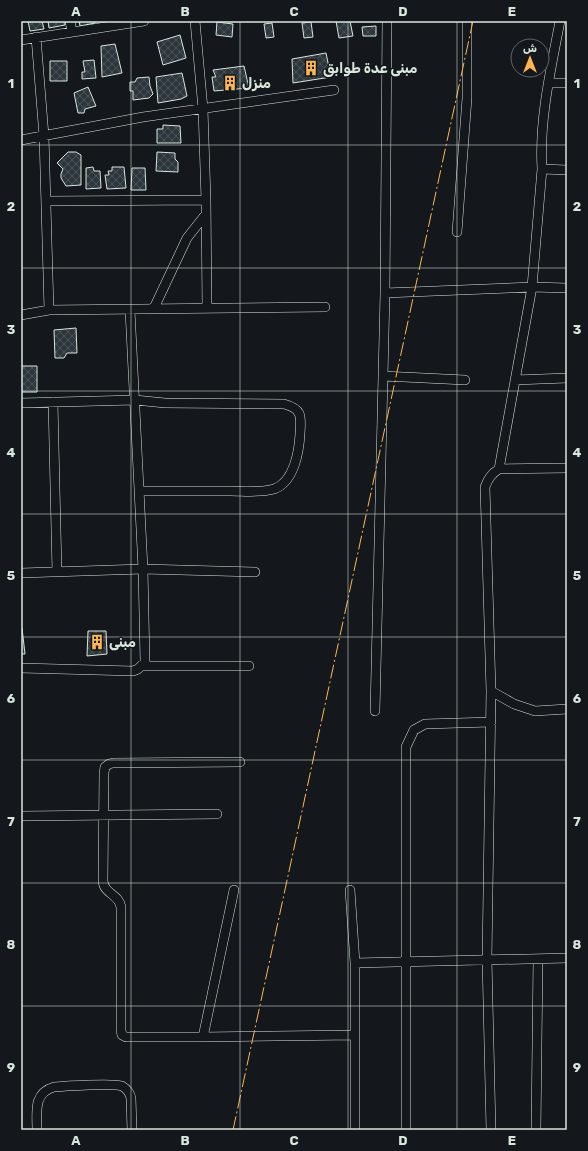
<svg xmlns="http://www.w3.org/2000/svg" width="588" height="1151" viewBox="0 0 588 1151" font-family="Rubik,'Noto Sans Arabic',sans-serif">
<defs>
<pattern id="building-cross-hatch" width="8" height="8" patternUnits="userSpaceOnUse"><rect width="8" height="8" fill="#2c363c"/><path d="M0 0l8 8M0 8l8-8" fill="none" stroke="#4a5358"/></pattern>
</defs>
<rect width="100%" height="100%" fill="#14181c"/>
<path fill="url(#building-cross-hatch)" stroke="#d8e6dc" d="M28,21h14l2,8 -14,2z
M48,21h17v4l-16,3z
M79,21h15l1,2 -15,3z
M336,21h14l3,15 -14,2z
M217,22l16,2 -1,13 -16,-2z
M311,22l2,15 -9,1 -2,-15z
M272,23l2,14 -8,1 -2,-14z
M376,26v10h-13l-1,-9z
M180,35l6,23 -23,7 -6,-23z
M115,44l7,29 -20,4 -1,-31z
M326,53l5,24 -38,6 -1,-24z
M94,60l2,18 -14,1v-7h3l-2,-11z
M50,61h17v20h-17z
M244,66l5,22 -35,3 -2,-14h4l-3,-7z
M182,73l5,23 -6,3 -23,4 -2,-26z
M149,77l1,9 3,8 -4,4 -16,2v-9h-3v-9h5l2,-4z
M88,87l8,19 -11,3 -1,4h-6l-4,-20z
M163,125l17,1 1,17h-24v-14h6z
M68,152h8l5,3v30l-15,1 -5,-8v-4l2,-5 -6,-6z
M157,152l18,1v6l3,3v10l-22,-1z
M93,167l1,4h6l1,17 -15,1v-21z
M112,167h12l2,21 -19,1 -2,-14h4l-1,-4h4z
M132,168h13l1,22h-15z
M76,328l1,25h-10l-3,5h-9l-1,-28z
M21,366h16v26h-16z
M21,628h1l3,26h-3l-1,-3z
M88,631h18l1,23 -20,2z"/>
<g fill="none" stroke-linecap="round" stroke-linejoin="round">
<g stroke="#d8e6dc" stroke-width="10">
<path id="minor" d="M70,21l2,11
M195,21l8,88 3,91 1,108
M36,37l8,99 5,174
M21,40l123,-19
M549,83h18
M21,140l122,-23 191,-27
M542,169l25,1
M46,201l160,-1
M457,232l10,-134v-77
M385,293l147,-6 35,1
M154,308l33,-70 19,-24
M21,315l28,-5 276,-3
M383,376l82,4
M515,380l52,-2
M53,402l4,170
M21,403l114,-3 30,3 119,1c19,5 17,13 16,30 -1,18 -6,48 -26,55 -13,4 -30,2 -43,2 -31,0 -61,0 -92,0
M499,469l33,-182 10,-118c-3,-50 9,-100 18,-148
M21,573l122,-4 112,3
M142,666h107
M21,668l112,3 5,-2 7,-7 -2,-93 -13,-259
M491,691l23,13 21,7 32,-2
M375,711l10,-418 2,-272
M240,762l-127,1 -4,1 -4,3 -1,6 -1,108c1,13 16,13 18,26v123l1,5 4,2h77l152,-2v-72l-5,-73
M21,816l196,-2
M355,963l212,-5
M203,1037l31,-147
M37,1130c0,-18 -4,-37 17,-43 11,-1 60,-4 68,-1 5,3 8,7 9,12l1,32
M355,1130v-95
M406,1130v-383l8,-17 11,-6 66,-2
M491,1130l-4,-171 4,-268 -6,-204c3,-8 6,-13 14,-18l68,-1
M536,1130l2,-171"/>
</g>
<use href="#minor" stroke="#14181c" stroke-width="9"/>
<path stroke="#ffb74d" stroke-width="1" stroke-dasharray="14 3 2 3" stroke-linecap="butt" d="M233,1130l240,-1109"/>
</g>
<path fill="none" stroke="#d8e6dc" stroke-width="1" stroke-opacity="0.55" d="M131,21v1109M240,21v1109M348,21v1109M457,21v1109M21,145h546M21,268h546M21,391h546M21,514h546M21,637h546M21,760h546M21,883h546M21,1006h546"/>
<defs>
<g id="building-bare" transform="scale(1.2)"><path d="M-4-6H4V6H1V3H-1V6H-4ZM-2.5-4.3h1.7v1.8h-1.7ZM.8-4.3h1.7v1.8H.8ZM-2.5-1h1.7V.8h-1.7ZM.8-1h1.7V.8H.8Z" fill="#ffb74d" stroke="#14181c" stroke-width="2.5" paint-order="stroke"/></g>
</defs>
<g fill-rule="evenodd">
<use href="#building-bare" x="311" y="68"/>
<use href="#building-bare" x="230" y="83"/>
<use href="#building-bare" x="97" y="642"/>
</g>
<g text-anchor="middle" stroke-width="3" stroke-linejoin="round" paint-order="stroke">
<g font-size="14" font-weight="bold" fill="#d8e6dc" stroke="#14181c" text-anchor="start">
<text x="323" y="73">مبنى عدة طوابق</text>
<text x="242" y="88">منزل</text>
<text x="109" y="647">مبنى</text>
</g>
</g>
<rect width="588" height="1151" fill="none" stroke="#14181c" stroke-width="44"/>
<g transform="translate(530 58)"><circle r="19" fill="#14181c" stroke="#626a69"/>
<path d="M0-3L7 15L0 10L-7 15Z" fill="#ffb74d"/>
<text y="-6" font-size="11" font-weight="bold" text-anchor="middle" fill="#d8e6dc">ش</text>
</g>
<rect x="22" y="22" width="544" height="1107" fill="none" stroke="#d8e6dc" stroke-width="1.5"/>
<g font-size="13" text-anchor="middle" font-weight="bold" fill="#d8e6dc">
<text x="76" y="16">A</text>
<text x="185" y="16">B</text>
<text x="294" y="16">C</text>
<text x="403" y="16">D</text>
<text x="512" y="16">E</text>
<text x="11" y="88">1</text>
<text x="577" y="88">1</text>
<text x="11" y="211">2</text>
<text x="577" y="211">2</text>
<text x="11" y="334">3</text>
<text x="577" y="334">3</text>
<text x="11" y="457">4</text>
<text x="577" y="457">4</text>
<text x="11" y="580">5</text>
<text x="577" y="580">5</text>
<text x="11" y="703">6</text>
<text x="577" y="703">6</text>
<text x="11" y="826">7</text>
<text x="577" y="826">7</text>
<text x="11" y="949">8</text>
<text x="577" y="949">8</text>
<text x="11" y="1072">9</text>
<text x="577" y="1072">9</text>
<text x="76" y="1145">A</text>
<text x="185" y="1145">B</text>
<text x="294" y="1145">C</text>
<text x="403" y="1145">D</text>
<text x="512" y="1145">E</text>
</g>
</svg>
